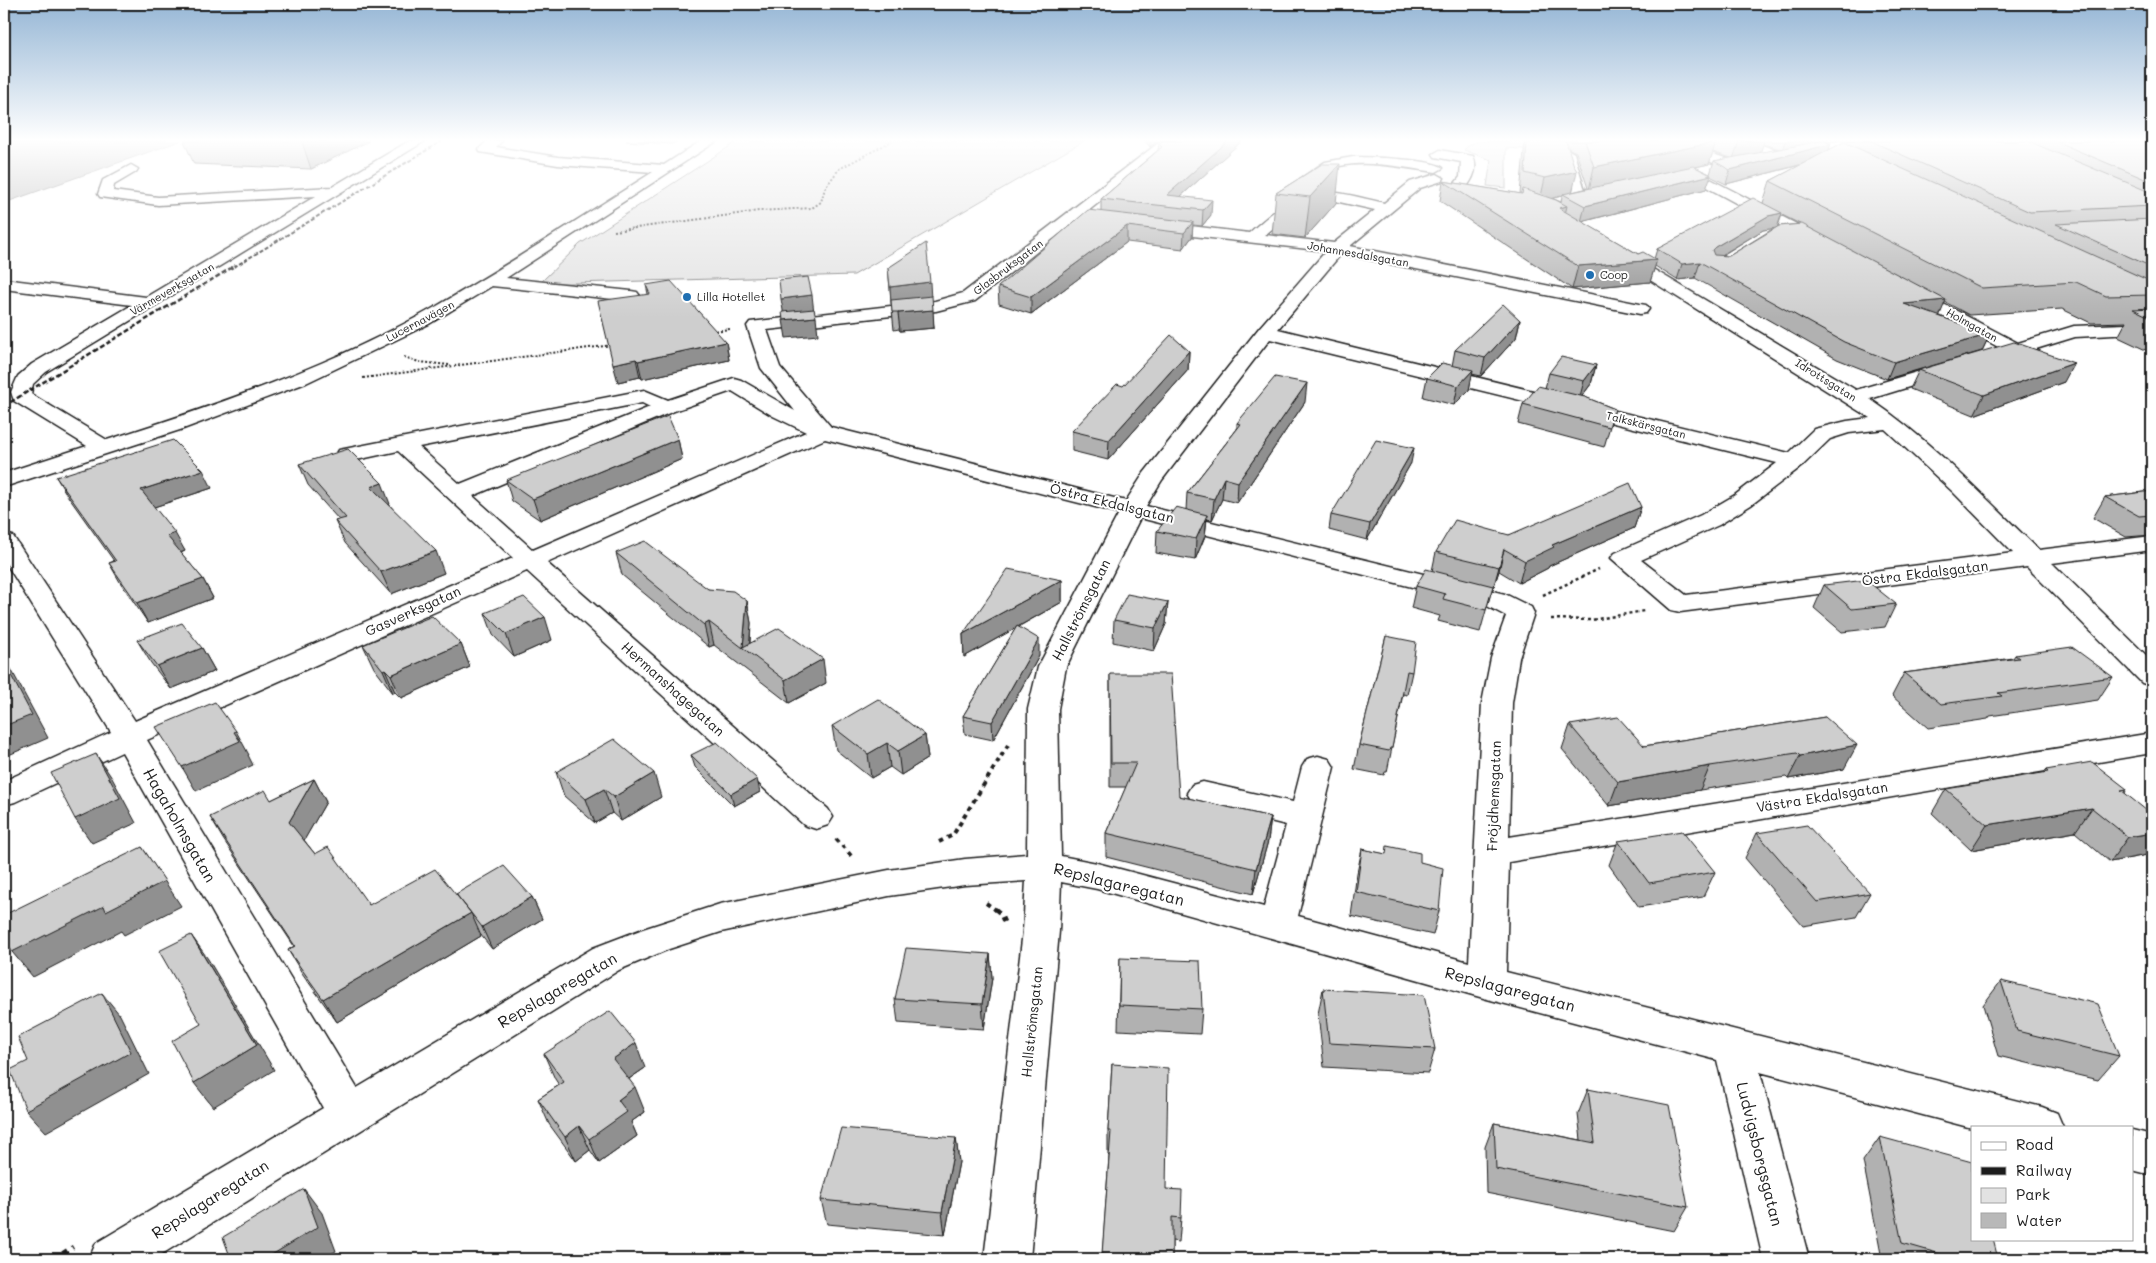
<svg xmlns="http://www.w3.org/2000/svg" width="2156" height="1263" viewBox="0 0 2156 1263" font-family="Mali,sans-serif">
<rect width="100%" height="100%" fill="#fff"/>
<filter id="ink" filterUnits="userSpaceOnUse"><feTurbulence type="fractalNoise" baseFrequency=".02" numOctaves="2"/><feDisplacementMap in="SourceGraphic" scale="10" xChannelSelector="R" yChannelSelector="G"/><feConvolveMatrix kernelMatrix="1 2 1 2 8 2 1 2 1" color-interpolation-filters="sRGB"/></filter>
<g filter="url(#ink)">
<path fill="#e2e2e2" stroke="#7f7f7f" d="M738,141h346l-230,134 -315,9 41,-40z
M1499,141h27l14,9 -34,-2v40l-19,-2 4,-26 -27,-10c8,-11 22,-8 35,-9z"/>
<path fill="#b8b8b8" stroke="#7a7a7a" d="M4,141h176l-176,62z"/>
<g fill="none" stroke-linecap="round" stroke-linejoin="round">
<g stroke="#1c1c1c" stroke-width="3">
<path id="minor" d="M409,141h16l-379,231 -13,12 -2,10 76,46c113,-36 227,-75 330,-134 73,-42 144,-89 216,-134l-95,-7 -78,-13 -1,-3 8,-8h15l-6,6 62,10 106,8 37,-24h16l-211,137 125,13 6,1 3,4 -3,4 -6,1 -139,-15 -63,38 -123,59 -123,46 -179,58v-14l83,-27 -73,-45 -3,-9 7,-16 14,-12 100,-59 -128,-16v-10l142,18 170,-101 -158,9 -58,-8 -2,-3 5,-14 28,-15 7,4 -2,3 -22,13 -1,6 45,6 174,-10z
M1161,141h15l-201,160 -39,10 -169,19 13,37 51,60 295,74 18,-28 115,-145 67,-77 -169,-19 -5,-2 -3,-3 3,-3 5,-2 92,11c56,-50 64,-47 135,-30l26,-21 27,-8 7,4 -2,3 -22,7 -70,58 290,58 6,1 3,4 -3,4 -6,1 -299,-60 -63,75 511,124 25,-24 33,-8 23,-3 -255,-160 -2,-3 2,-3 6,-2 235,140 88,-26h14l3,4 -3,4 -88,27c62,42 115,99 169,151l113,-14v14l-100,13 100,98v25l-10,-3 -115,-116 -347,45 -9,-2 -60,-52 4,-5 86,-38 34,-20 42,-32 -507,-124 -108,141 -16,26 359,88 26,13 3,6 -15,45 -7,45 -3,134 643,-104v20l-643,109 -3,110 536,135 15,6 6,14 -91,1 -212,-56 49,187h-46l-46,-199 -230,-61 -390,-110 -36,-7 -2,49 -29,328h-46l39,-328 3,-50 -61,4 -76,11 -168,36 -52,17 -50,21 -465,289h-65l7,-16 227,-135 -201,-356 -107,50 -11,3v-24l107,-49 -107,-172v-26l9,2 122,185 378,-163 -115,-107 -51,11 -8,-2 -3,-5 3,-5 305,-60 24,10 66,-22 7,2 54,31 -34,-43 -14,-42 3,-4 185,-21 28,-8zM1312,200l23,1 40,9 -41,33 -69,-8 28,-24zM732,391l41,25 33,16 -273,118 -60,-54 201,-85zM642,403l8,4 -190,77 -41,-37zM1885,429l68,63 60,61 -327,42 -45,-35 78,-35 32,-20 51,-39 28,-27 19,-6zM825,439l294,74 -81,154 -10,42 -1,145 -62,5 -76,11 -169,34 -77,25 -50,19 -236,140 -210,-348 380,-169 277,254 12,4 12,-4 5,-8 -5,-8 -281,-246zM1140,518l347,88 19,10 -15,42 -9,45 -13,259 -171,-46 36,-149 -5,-8 -11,-3 -11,3 -5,8 -9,35 -90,-20 -11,3 -5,8 5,8 94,24 -22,82 -167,-44 -36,-7 -3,-147 8,-42z
M1654,141h20l63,21 2,3 -2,3h-10z
M1729,141h20l37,12 2,3 -7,4z
M1839,141h31l-6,4 -70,12 -7,-4 7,-4z
M1567,149l7,4 10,34 8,10 -2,3h-10l-10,-12 -10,-35z
M1440,150l33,6c6,13 -1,25 -9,34h-10l-2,-3 8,-10 1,-15 -26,-5 -2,-3z
M1353,157c14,0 82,2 90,11l-7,4c-30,-4 -66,-12 -96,-6 -13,3 -24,19 -38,16l-2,-3 25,-17z
M1691,169l136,71 2,3 -8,5 -6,-2 -129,-70 -2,-3z
M1909,286l109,57 56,-17 78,-3v10l-77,4 -78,24 -7,-2 -3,-4 3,-4 10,-3 -97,-53 -3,-4 3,-4z
M2132,1130l20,5v40l-20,-5z"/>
</g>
<path stroke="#1c1c1c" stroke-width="2" stroke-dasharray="2 2" stroke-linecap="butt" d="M614,231l145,-20 53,-3 9,-6 4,-14 14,-19 53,-28
M712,331l19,-2
M404,357l15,5 30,3
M363,378l249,-33"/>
<path stroke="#1c1c1c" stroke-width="2.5" stroke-dasharray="3 3" stroke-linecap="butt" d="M1543,595l56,-26
M1551,619l40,1 53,-9"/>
<path stroke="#1c1c1c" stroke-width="4" stroke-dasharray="4.5 4.5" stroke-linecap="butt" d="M836,839l18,20
M939,842l14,-7 55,-90
M986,903l10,7"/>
<path stroke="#1c1c1c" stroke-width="4.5" stroke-dasharray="5.5 5.5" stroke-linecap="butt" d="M995,909l5,4 4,9
M53,1259l20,-12"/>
<use href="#minor" fill="#fff" fill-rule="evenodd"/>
<path stroke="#1c1c1c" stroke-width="2" stroke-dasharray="4 2" stroke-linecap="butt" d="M234,267l208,-126"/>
<path stroke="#1c1c1c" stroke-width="2.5" stroke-dasharray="5 2.5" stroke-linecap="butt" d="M4,406l232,-141"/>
</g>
<path fill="#b1b1b1" stroke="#1c1c1c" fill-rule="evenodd" d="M184,141h185l-58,28 -117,-5z
M626,141h51l-5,3z
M1145,141h13l-8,6z
M1242,141l-61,55 30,19 -9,11 -9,-1 -1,12 -9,12 -56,-7 -96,72 -32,-10 -1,-17 103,-76v-12l57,-49 1,-6z
M1525,141h303l-2,1 3,8 13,-7 1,-2h309v212l-34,-16 8,-15 -35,1 -29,-14 -93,6 -24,-13 -6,14 51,18 -8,17 82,31 -90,33 -64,-26 9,-19 -32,9 -50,-20 -142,-81 -18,2 -22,-14 -5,16 -78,7 -132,-88 3,-20 77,13zM1763,144l17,5 -20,4zM1568,148l8,4 12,36 -16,4zM1713,152l18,6 -17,3 -4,13 -15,-7 14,-3zM1801,165l-31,16 -7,22 -106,46 -3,10 -16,-5 -56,-32 124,-33 4,-13 16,8zM1562,196l-1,6 -9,-4zM1782,215l18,9 -22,2zM1774,228l-45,28h-8l42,-26z
M1322,164l14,39 -31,35 -33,-4 4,-41z
M888,268l43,28 3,32 -34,3 -1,-2 -5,1z
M646,285l80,57 3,18 -87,19 -2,-2 -22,5 30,-88z
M1520,320l-4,18 -35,38 -9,-2 -3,16 -15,15 -31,-8 4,-19 25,-12 3,-16z
M1189,351l-1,19 -80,90 -36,-9v-20z
M1596,365l-5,19 -9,12 33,13 -11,38 -86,-23 5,-20 22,-16 4,-15z
M1305,402l-68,101 -15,-4 -10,21 -5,-1 -2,17 -10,24 -39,-7 1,-22 29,-21 1,-17 50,-64v-6z
M678,439l4,20 -142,61 -28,-19 -6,-21z
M1411,463l-44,77 -38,-10 2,-15z
M299,464l91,40h-1l55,69 -53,21 -46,-51 -10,-22 4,-1 -31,-35z
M56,477l156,11 -58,19 31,44 -4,2 22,26 10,19 -65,25 -28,-41 -11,-19 5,-2 -47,-66z
M2152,491v44l-26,2 -33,-19 12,-21z
M1641,507l-7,21 -85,38 -1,2 -29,15 -20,-12 -6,18h-1l-12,43 -42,-11 2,-5 -29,-8 5,-22 16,-15 4,-19 73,-17z
M616,553l92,36 39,12 4,22 -1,20 76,40 -37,20 -75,-58 -5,2 -87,-72z
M1062,580v22l-44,25 21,29 -46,84 -28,-6 -2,-18 53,-88 -52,29 -1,-23z
M1824,585l72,19 -11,23 -43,5 -28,-24z
M1168,602l-2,22 -12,27 -41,-9 1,-22z
M485,613l67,27 -38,17 -21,-22z
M1386,636l26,36 -5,23 -4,-1 -16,78h-2l-1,3 -30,-6 5,-24z
M137,640l65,8 13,23 -44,18 -20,-26z
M461,644l9,23 -69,31 -6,-6 -2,1 -19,-25 -11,-23z
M2015,655l98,22 -15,23 -108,16 -2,3 -60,9 -36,-32 12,-23 109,-15z
M1110,674l69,122 92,21 -3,24 -15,53 -147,-37v-24l20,-46h-16z
M1825,717l19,52 -56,10 -2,-2 -86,13 -91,16 -47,-57 8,-24 74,21z
M832,726l93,9 3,23 -27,17 -11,-8 -19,11 -35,-28z
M691,755l69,37 -26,14 -39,-39z
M2046,770l81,19 -2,4 27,61 -42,8 -35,-30 -104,18 -39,-37 14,-24 98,-16z
M556,772l105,25 -40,24 -9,-8 -17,10 -31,-27z
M314,779l12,23 -22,38 11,14 54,51 87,-10 76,2 10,22 -50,30 -12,-15 1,2 -144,86 -35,-49 -14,-23 6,-4 -71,-107 -13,-22 61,-17z
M1757,833l113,60 -14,24 -53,9 -58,-68z
M1618,841l97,31 -12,25 -64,10 -30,-42z
M1362,849l58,13 19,49 -6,24 -82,-19 6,-43z
M990,954l2,24 -8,51 -86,-6 -3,-24z
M1120,958l82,51 -2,25 -82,-4z
M2001,981l118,75 -21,24 -100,-24 -15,-51z
M1323,989l112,60 -7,24 -104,-6 -6,-53z
M544,1054l101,14 -16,11 16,33 -14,10 6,14 -38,27 -9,-13 -14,11 -27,-37 -11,-25 21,-14 -4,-6z
M1112,1064l54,125 15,29 -2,24 -7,-1v18h-70l7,-103 -1,-1v-24z
M1588,1089l100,118 -14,24 -188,-38 -1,-46 9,-24 87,17 -3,-26z
M1880,1137l118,122h-116l-19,-98z
M956,1138l3,24 -14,73 -118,-11 -6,-24z"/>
<path fill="#909090" stroke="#1c1c1c" d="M302,141h67l-58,28 -9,-27z
M1150,141h8l-8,6z
M1228,141h14l-72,65 -3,-11z
M1739,141h25l-4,13 -27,5z
M1785,141h43l-46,9z
M1716,142l-7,22 -120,26 5,-23z
M1831,144l-5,14 -100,26 4,-14z
M1340,164l-4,39 -31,35 5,-41z
M1577,171l-5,23h-9l-1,2 -22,5 5,-23z
M1711,175l-5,14 -125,33 4,-16z
M1212,200l-1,15 -9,11 1,-16z
M1567,206l-5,21 -3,-19z
M1782,213l-5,15 -14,2 -53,32 2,-12 3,-3 53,-31z
M1193,222l-1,15 -9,12 1,-16z
M1127,226v16l-96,72v-17z
M1657,260l-7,22 -78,7 6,-23z
M1700,262l-5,16 -18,2 5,-16z
M930,282l1,18 -40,4 -1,-17z
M812,295l2,18 -30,3 -3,-17z
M1946,300l-7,17 -35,-13z
M933,310l1,18 -34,3 -2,-18z
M816,317l2,18 -32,3 -3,-18z
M1520,320l-4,18 -35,38 4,-18z
M1990,334l-8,17 -95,28 7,-17z
M726,342l3,18 -87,19 -4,-18z
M1189,351l-1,19 -80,90 1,-20z
M636,359l4,18 -22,5 -5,-18z
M2074,363l-10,19 -90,33 10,-20z
M1596,365l-5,19 -12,16 5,-19z
M1473,370l-4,20 -15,15 4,-19z
M1307,383l-2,19 -68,101 1,-21z
M678,439l4,20 -142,61 -7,-21z
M1414,448l-3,15 -44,77 3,-16z
M203,470l9,18 -61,20 -10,-18z
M1224,478l-2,21 -10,21 2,-21z
M382,483l8,21 -10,4 -9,-21z
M1641,507l-7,21 -85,38 -1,2 -29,15 6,-22 27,-16z
M1207,515l-2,21 -10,24 1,-21z
M175,533l10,18 -8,3 -10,-18z
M1504,549l-5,22 -6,18 6,-22z
M436,551l8,22 -53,21 -10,-22z
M203,579l10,19 -65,25 -11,-20z
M1062,580v22l-98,55 -1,-23z
M747,601l4,22 -2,30 -6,-6z
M1168,602l-2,22 -12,27 1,-23z
M545,617l7,23 -38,17 -8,-23z
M709,622l5,23 -5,2 -5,-22z
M1039,639v17l-46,84 -1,-18z
M461,644l9,23 -69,31 -10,-23z
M202,648l13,23 -44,18 -14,-23z
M4,656l44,82 -44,19z
M823,659l3,24 -37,20 -4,-23z
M385,669l10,23 -2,1 -10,-23z
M236,731l13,24h-1l5,10 -57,26 -14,-24z
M925,735l3,23 -27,17 -3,-24z
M887,743l3,24 -19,11 -3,-24z
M1857,745l-13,24 -56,10 12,-23z
M96,754l16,24 24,45 -44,20 -17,-24z
M1710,766l-10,24 -91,16 9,-24z
M654,773l7,24 -40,24 -7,-24z
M314,779l12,23 -24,42 -13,-22z
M757,779l3,13 -26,14 -3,-12z
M604,789l8,24 -17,10 -9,-24z
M2092,808l-17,24 -104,18 16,-25z
M1271,817l-3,24 -15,53 3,-25z
M2152,833v21l-42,8 18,-25z
M142,847l39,59 -57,29 -3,-4 -88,46 -21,-25z
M532,897l10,22 -50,30 -10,-22z
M471,913l10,23 -144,86 -14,-23z
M191,935l17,24 66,111 -61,37 -19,-24 63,-38z
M990,954l2,24 -8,51 -2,-25z
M102,993l18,22 29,59 -103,58 -20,-22z
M636,1043l9,25 -22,15 -10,-24z
M635,1087l10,25 -14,10 6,14 -38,27 -10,-24 29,-39z
M579,1126l11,24 -14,11 -11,-24z
M956,1138l3,24 -14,73 -3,-23z
M304,1189l18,24 14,38 -14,8h-57z"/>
<path fill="#cecece" stroke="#1c1c1c" d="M1162,141h66l-61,54 45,5 -9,10 -102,-11 61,-52 -3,-3z
M1527,141h39l8,25 3,5 -32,7 -20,-5z
M1585,141h130l1,1 -122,25z
M1822,141h2l7,3 -101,26 -16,-9z
M1871,141h157l124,52v13l-122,6z
M2055,141h97v41z
M1844,142l308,140v13l-46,1 -30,-14 -94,6 -212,-107z
M1322,164h18l-30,33 -34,-4z
M1693,166l18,9 -126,31 -22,-12z
M1443,181l79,13 1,-5 33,11 11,6 -8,2 79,46 5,-2 14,8 -79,6z
M1753,198l29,15 -14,3 -53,31 -3,3 2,5 15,1 50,-30 23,-2 144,76 -42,4 86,30 -96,28 -50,-20 -144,-80 -18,2 -25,-15z
M1088,210l105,12 -9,11 -57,-7 -96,71 -33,-10z
M2152,219v48l-96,-43z
M926,243l4,39 -40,5 -2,-19z
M808,277l4,18 -31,4 -2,-19z
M671,281l55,61 -88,19 -2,-2 -23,5 -15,-63 52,-7 -4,-9z
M932,296l1,14 -35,3v-1h-6l-1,-12z
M1503,304l17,16 -35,38 -30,-8z
M2152,308v10l-19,-9z
M814,309l2,8 -33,3 -1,-8z
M1171,335l18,16 -80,89 -37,-9 45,-47 6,2z
M2014,342l60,21 -90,32 -65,-25z
M1561,357l35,8 -12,16 -35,-8z
M1442,363l31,7 -15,16 -31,-8z
M1275,377l32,6 -69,99 -14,-4 -10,21 -27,-6 54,-69 -4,-1z
M1538,386l47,11 30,12 -6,18 -86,-23z
M668,416l10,23 -145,60 -27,-19z
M173,440l30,30 -62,20 34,43 -8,3 36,43 -66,24 -28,-40 7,-2 -60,-84z
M1376,440l38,8 -44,76 -39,-9z
M348,449l34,34 -11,4 65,64 -55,21 -46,-51 11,-3 -47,-54z
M1630,483l11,24 -89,38 2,2 -29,14 -21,-12 -5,18 -63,-15 19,-32 54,15z
M2152,491v24l-13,1 -34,-19z
M1176,507l31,8 -11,24 -39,-8z
M645,541l63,48 25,2 14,10 -4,46 36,-19 44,31 -38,21 -76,-58 -5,3 -88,-72z
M1008,569l54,11 -99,54z
M1426,569l67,17 -7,24 -43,-11 2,-5 -29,-8z
M1866,580l30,24 -44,5 -28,-24z
M1127,594l41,8 -13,26 -41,-8z
M524,597l21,20 -39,17 -21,-21z
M432,616l29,28 -70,31 -6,-6 -2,1 -20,-25z
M182,623l20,25 -45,18 -20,-26z
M1017,626l22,13 -47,83 -29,-6z
M1386,636l30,6 -4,30 -5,-1 -15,77h-2l-1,3 -30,-6z
M2072,647l41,30 -115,16 4,3 -61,8 -37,-31 115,-15 -4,-3z
M4,662l28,53 -28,11z
M1110,674h61l8,122 92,21 -15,52 -150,-36 30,-70h-25z
M878,699l47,36 -27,16 -11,-8 -19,11 -36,-28z
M215,702l21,29 -2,1 6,9 -58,26 -26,-40z
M1618,717l26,29 181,-29 32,28 -57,11 -3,-3 -87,13 -92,16 -48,-57z
M614,739l40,34 -40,24 -10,-8 -18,10 -30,-27z
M717,742l40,37 -26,15 -40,-39z
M96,754l24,44 -45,21 -24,-46z
M2092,762l35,27 -6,1 31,25v18l-24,4 -36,-29 -105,17 -41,-36 102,-17 -2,-2z
M314,779l-25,43 26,32 13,-7 41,58 66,-36 36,44 -148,86 -35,-49 7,-4 -85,-129 55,-27 6,10z
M1807,825l63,68 -53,9 -60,-69z
M1682,831l33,41 -66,11 -31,-42z
M1387,846l33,7v9l23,6 -4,43 -83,-19 6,-43 24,5z
M142,847l23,34 -59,30 -2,-5 -92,46 -8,-18v-19z
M504,866l28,31 -50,30 -26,-33z
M191,935l66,110 -63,38 -22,-42 29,-17 -42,-73z
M906,948l84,6 -8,50 -87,-5z
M1120,958l80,3 2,48 -83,-4z
M2001,981l97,23 21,52 -102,-25z
M1323,989l101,6 11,54 -106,-6z
M102,993l29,59 -105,58 -16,-40 18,-9 -10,-24z
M610,1011l26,32 -23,16 22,28 -17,13 9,12 -38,27 -10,-13 -14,11 -27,-38 26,-17 -20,-28z
M1112,1064l56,4 -2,121 16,1 -1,28 -9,-1v42l-70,-5 9,-123h-3z
M1588,1089l81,16 19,102 -192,-38 -2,-46 101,20z
M841,1128l115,10 -14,74 -121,-12z
M1880,1137l92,25v77h21l5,20h-40l-56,-16z
M304,1189l14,38 -53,32h-34l-8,-22z"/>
</g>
<linearGradient id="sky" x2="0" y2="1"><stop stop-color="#95b6d5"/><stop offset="0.44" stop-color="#fff"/><stop offset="1" stop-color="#fff" stop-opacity="0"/></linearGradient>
<rect width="2156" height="318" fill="url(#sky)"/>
<g fill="#1f6fb2" stroke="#fff" stroke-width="2">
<circle cx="1590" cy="275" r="5"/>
<circle cx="687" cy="297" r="5"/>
</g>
<g text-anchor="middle" stroke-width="4" stroke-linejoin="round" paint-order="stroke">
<g font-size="11" fill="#1c1c1c" stroke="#fff">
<text transform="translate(1358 254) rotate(10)" y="4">Johannesdalsgatan</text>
<text transform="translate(1008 267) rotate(-37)" y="4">Glasbruksgatan</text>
<text transform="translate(172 289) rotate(-30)" y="4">Värmeverksgatan</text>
<text transform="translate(420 321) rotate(-28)" y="4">Lucernavägen</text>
<text transform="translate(1972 325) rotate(29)" y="4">Holmgatan</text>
<text transform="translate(1826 380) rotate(32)" y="4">Idrottsgatan</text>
<text transform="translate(1646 425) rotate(14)" y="4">Talkskärsgatan</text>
</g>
<g font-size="11" fill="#1c1c1c" stroke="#fff" text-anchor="start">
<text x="1600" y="279">Coop</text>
<text x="697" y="301">Lilla Hotellet</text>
</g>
<g font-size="14" fill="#1c1c1c" stroke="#fff">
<text transform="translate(1112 503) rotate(14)" y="5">Östra Ekdalsgatan</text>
<text transform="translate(1925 573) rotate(-7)" y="5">Östra Ekdalsgatan</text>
<text transform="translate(1081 610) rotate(-63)" y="5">Hallströmsgatan</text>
<text transform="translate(413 611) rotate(-24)" y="5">Gasverksgatan</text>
<text transform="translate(673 689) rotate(42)" y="5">Hermanshagegatan</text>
<text transform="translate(1494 796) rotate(-88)" y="5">Fröjdhemsgatan</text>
<text transform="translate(1822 797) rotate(-9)" y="5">Västra Ekdalsgatan</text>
<text transform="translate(1032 1022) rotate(-84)" y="5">Hallströmsgatan</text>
</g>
<g font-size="16" fill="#1c1c1c" stroke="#fff">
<text transform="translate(180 825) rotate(60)" y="6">Hagaholmsgatan</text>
<text transform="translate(1119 884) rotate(14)" y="6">Repslagaregatan</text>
<text transform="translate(1510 989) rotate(15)" y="6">Repslagaregatan</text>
<text transform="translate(557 990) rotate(-30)" y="6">Repslagaregatan</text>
<text transform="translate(1760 1154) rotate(76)" y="6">Ludvigsborgsgatan</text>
<text transform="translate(210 1199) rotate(-32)" y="6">Repslagaregatan</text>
</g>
</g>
<rect width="2156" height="1263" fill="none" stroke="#fff" stroke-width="20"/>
<rect x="10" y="10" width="2136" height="1243" fill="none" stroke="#1c1c1c" stroke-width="2" filter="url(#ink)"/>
<rect x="1971" y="1126" width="162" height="115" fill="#ffffff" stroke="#a4a4a4"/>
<rect x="1981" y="1142" width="25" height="8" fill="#ffffff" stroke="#a4a4a4"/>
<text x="2016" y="1150" font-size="15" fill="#1c1c1c">Road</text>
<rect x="1981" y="1167" width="25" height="8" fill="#1c1c1c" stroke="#a4a4a4"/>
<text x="2016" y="1176" font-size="15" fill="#1c1c1c">Railway</text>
<rect x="1981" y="1188" width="25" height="15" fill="#e2e2e2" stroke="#a4a4a4"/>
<text x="2016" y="1200" font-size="15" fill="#1c1c1c">Park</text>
<rect x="1981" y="1213" width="25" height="15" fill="#b8b8b8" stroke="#a4a4a4"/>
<text x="2016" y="1226" font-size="15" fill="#1c1c1c">Water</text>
</svg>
